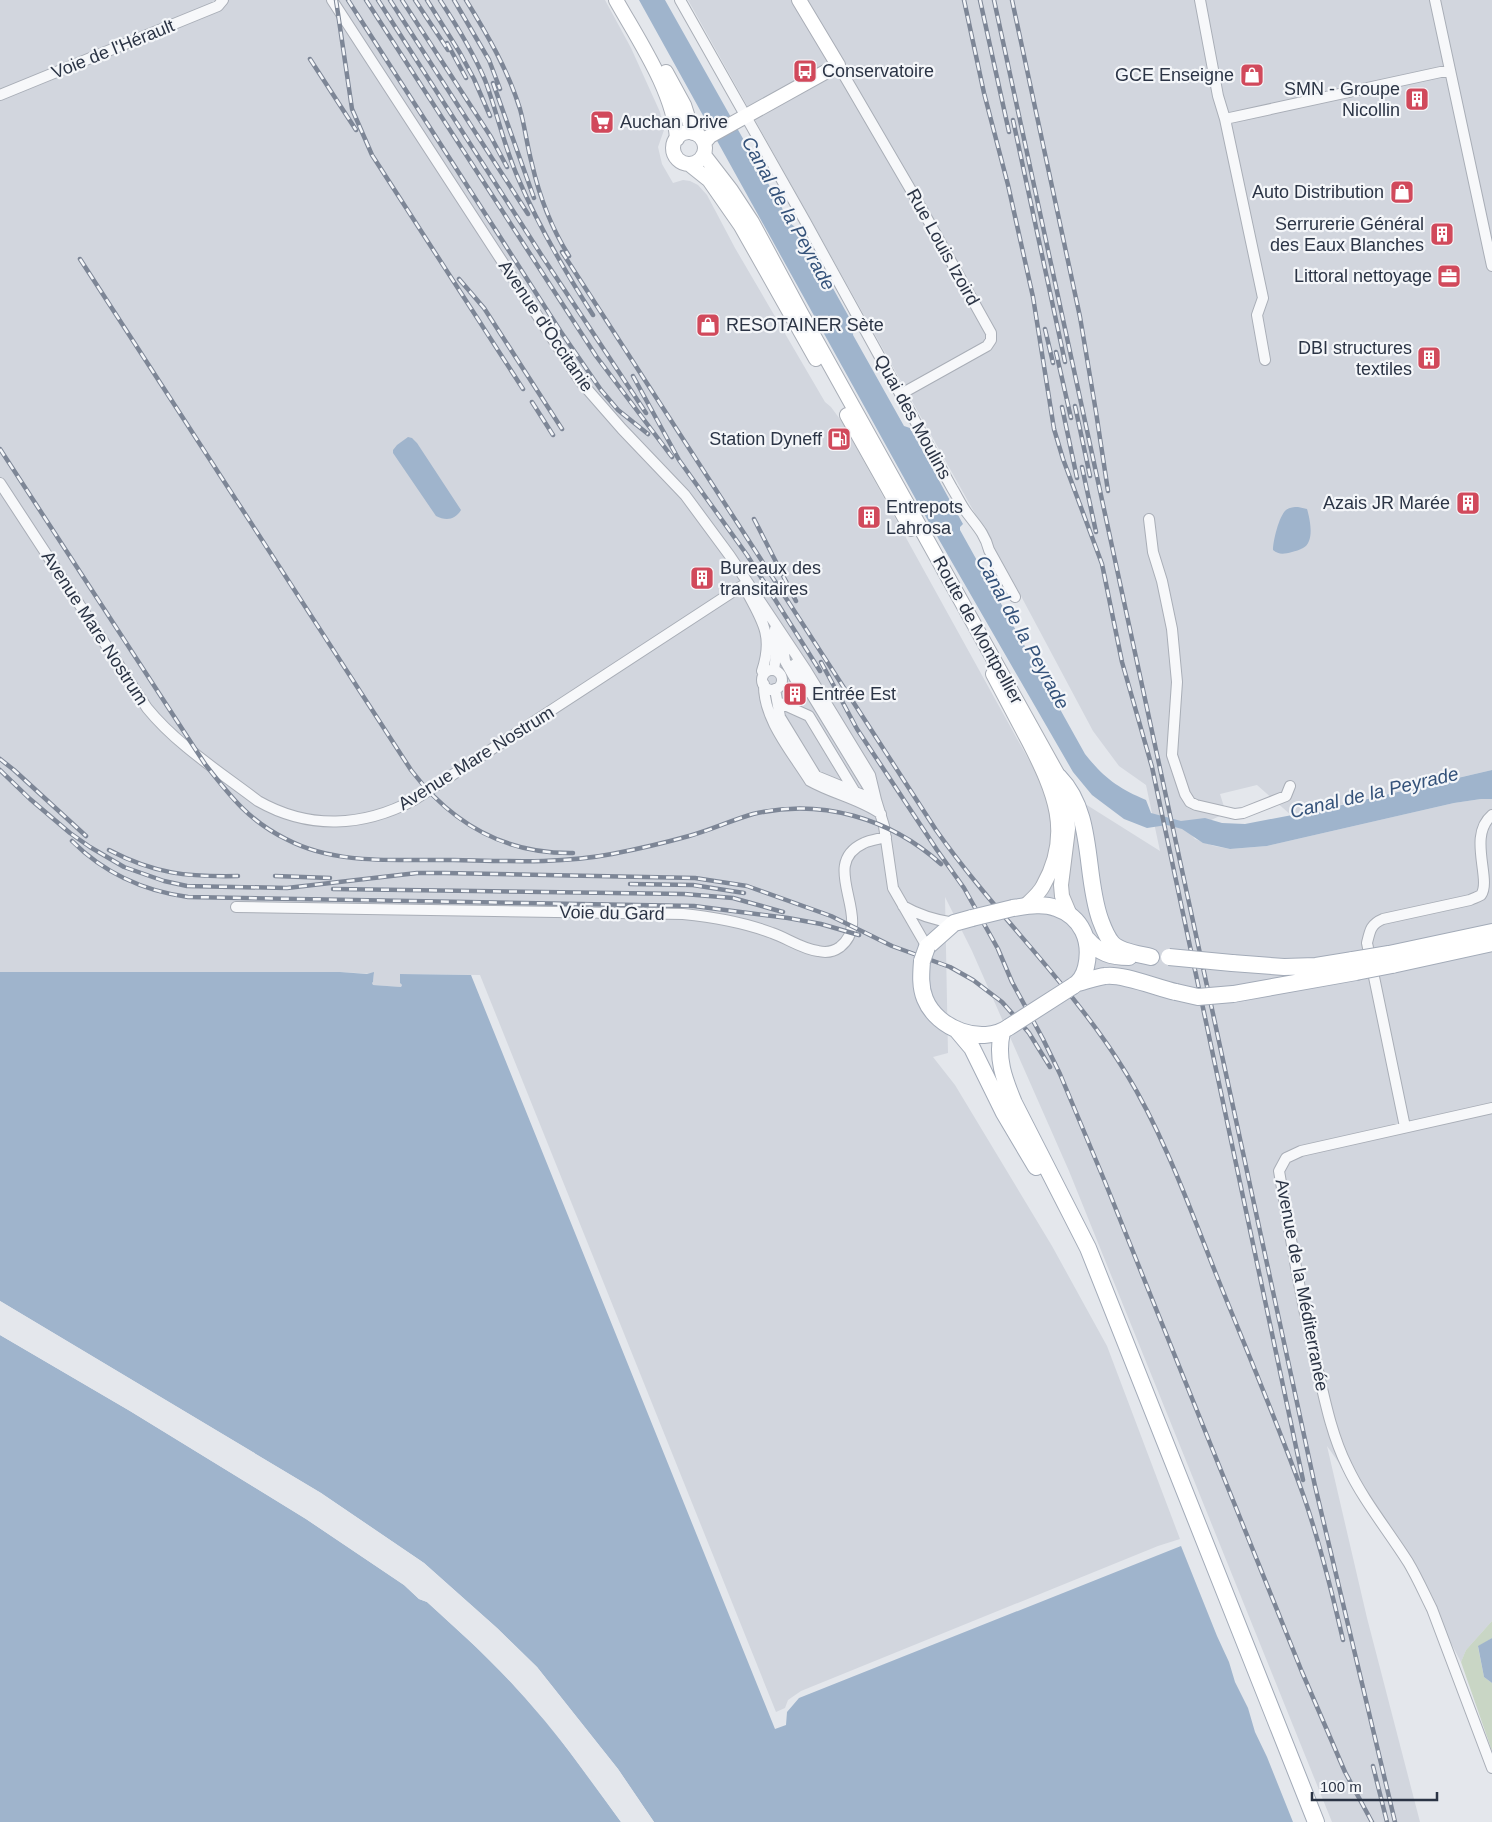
<svg xmlns="http://www.w3.org/2000/svg" width="1492" height="1822" viewBox="0 0 1492 1822" font-family="Arial,sans-serif">
<rect width="100%" height="100%" fill="#e4e7ec"/>
<path fill="#d2d6de" d="M0,0h605l26,48 29,64 4,18 -6,17 4,17 11,19 10,-3 7,1 8,4 9,10 28,53 90,154 6,5 11,15 194,351 124,78 -14,-66 -27,-19 -26,-35 -72,-135 -333,-596h804v770l-200,46 -35,-31 -37,9 6,19 -38,18 7,8 19,7 16,3 13,-1 24,-2 187,-43 27,-4h11v822l-26,29 -5,12 -37,-70 -60,-94 -37,-52 40,172 53,204h-88l-263,-651 -97,-220 -27,-54 3,156 -15,4 22,28 97,161 55,100 73,193 -22,7 -357,145 -13,9 -3,8 -9,4 -296,-737 -80,-1v9l2,2 -1,2 -28,-2 -1,-2 1,-1 1,-8 -34,-2h-340z"/>
<path fill="#c9d6c5" d="M1492,1621v17l-14,9 6,30 8,6v68l-31,-89 5,-12z"/>
<path fill="#9fb4cc" d="M639,0h26l126,224 10,7 53,95 -1,9 51,91 6,2 53,96 -3,3v3l125,224c19,24 33,34 61,46l5,13 30,8 24,-3 17,5 23,1 84,-16 163,-38v29h-11l-27,4 -187,43 -37,3 -27,-6 -21,-14 -15,-4 -20,3 -23,-9 -32,-24 -19,-23 -154,-267z
M408,437l4,1 5,5 44,67c-6,10 -15,11 -25,6l-43,-63v-3l4,-5z
M1298,507l9,2c3,10 8,33 -4,39 -3,2 -8,3 -11,4 -8,2 -13,3 -19,-2 0,-9 6,-34 13,-40 4,-3 8,-3 12,-3z
M0,972h340l27,2 7,-2 -1,10 -1,1 1,2 28,2 1,-2 -2,-2v-9l71,1 304,754 11,-4 1,-13 12,-14 382,-152 36,90 12,26 6,20 13,26 7,24 12,25 26,65h-639l-36,-53 -81,-102 -40,-39 -73,-65 -103,-70 -321,-192z
M0,1335l130,76 176,108 98,66 15,14 8,3c30,27 61,55 88,85 39,42 73,88 106,135h-621z
M1492,1638v45l-8,-6 -6,-31z"/>
<path fill="#e4e7ec" d="M0,1301l321,192 103,70 73,65 40,39 81,102 36,53h-3l-35,-52 -81,-101 -40,-39 -73,-65 -102,-70 -320,-191z
M0,1333l131,76 176,108 99,66 15,14 7,3 50,45 39,40 37,42 42,55 28,40h-3l-69,-94 -37,-42 -39,-39 -49,-45 -8,-3 -15,-14 -98,-66 -176,-108 -130,-76z"/>
<g fill="none" stroke-linecap="round" stroke-linejoin="round">
<g stroke="#a9aeb7" stroke-width="12">
<path id="street" d="M332,0l248,381 42,48 63,66 45,61 76,114 64,105 6,25
M680,0l125,221 147,267c5,8 9,17 15,25 9,12 18,21 22,37l26,47
M1200,0l18,96 7,23
M1435,0l57,266
M838,65l81,139 72,129v7l-4,6 -86,48
M0,95l218,-89 5,-6
M1265,360l-8,-45 6,-17 -38,-179 225,-49
M0,483l147,225c30,37 73,64 111,93 51,29 105,26 156,-1l326,-213 8,-4
M1149,519l4,33 9,29 10,48 5,53 -5,73 13,39 5,8 6,3 39,9 8,-1 43,-17 4,-10
M748,589v5c16,29 25,44 14,77
M782,639l3,22 18,32
M795,664l9,18 72,118 8,26 9,62 34,59
M774,670l2,-15 -1,-26
M762 680a10 10 0 1 1 20 0a10 10 0 1 1-20 0Z
M764,684c-1,35 28,68 46,97 23,13 50,18 71,33
M775,689l5,28 36,59 39,16
M778,702l31,14 46,76 18,7
M903,906c17,10 32,14 51,17
M236,907l447,7c30,3 60,8 89,19 15,5 30,16 46,18 8,2 15,1 22,-4 36,-28 -24,-82 24,-104 6,-3 15,-4 22,-6
M1492,1108l-191,43 -15,7 -7,13c12,68 23,137 40,204 7,31 14,63 28,91 16,34 40,63 61,96 9,15 16,31 24,47l60,159
M1405,1127l-38,-184c3,-13 4,-19 16,-24l87,-19c4,-2 8,-3 11,-5 11,-16 -14,-59 11,-80"/>
</g>
<g stroke="#a9aeb7" stroke-width="16">
<path id="secondary" d="M616,0c23,41 58,92 61,139
M666,72l18,33 9,28
M673 148a16 16 0 1 1 32 0a16 16 0 1 1-32 0Z
M704,143l6,-7 128,-71 -39,-65
M704,155l27,35 21,32 49,91 258,464 8,34 1,18 -7,56 1,11 8,19
M689,164l20,16 32,46 75,133
M847,415l64,114
M993,674c12,23 24,45 36,68 25,49 44,91 14,144 -4,8 -12,14 -18,20"/>
</g>
<g stroke="#a3abb8" stroke-width="18">
<path id="primary" d="M1059,777c36,37 25,97 41,142 3,8 6,17 12,24 8,9 27,11 39,14
M1013,908c14,-2 30,-5 43,0 26,9 36,33 30,59 -2,8 -6,15 -13,19
M1087,939c12,14 24,18 42,18
M927,947l27,-24 18,-5
M1389,954l103,-22
M922,961c-1,13 -2,26 3,38 12,30 57,47 84,28
M1232,963l52,4 32,-1 37,-6
M1392,965l100,-22
M1078,983c9,-2 18,-6 27,-7 17,-3 52,12 71,16
M1233,994l123,-22
M956,1029l16,19 32,65 32,54
M1002,1032c-6,26 2,47 12,71l74,145 228,574"/>
</g>
<use href="#street" stroke="#f7f8fa" stroke-width="10"/>
<use href="#secondary" stroke="#fff" stroke-width="14"/>
<use href="#primary" stroke="#fff" stroke-width="16"/>
<g stroke="#7d8696" stroke-width="4.5">
<path id="rail" d="M336,0l16,109 20,46 151,234
M348,0l213,332 40,58 17,20 30,24
M366,0l230,356 76,101
M378,0l164,256 104,157
M390,0l138,214
M402,0l89,137 16,30
M415,0l33,50
M427,0l33,53 14,26 16,37
M440,0c17,26 33,52 45,80 12,32 19,66 33,98 21,49 46,92 75,137
M454,0l35,60 11,29
M466,0c21,34 42,70 54,109 5,18 7,37 12,55 7,31 20,65 37,92
M964,0l20,93 24,92 25,112 21,132 9,30 39,105 20,98 30,105 151,713
M980,0l29,132
M994,0l321,1486 80,336
M1012,0l68,317 16,95 12,79
M447,43l19,35
M310,59l46,71
M493,83l41,115
M1013,120l52,242
M562,252l374,578c59,84 136,155 190,243 39,64 64,136 92,206 29,72 60,145 86,218 16,47 28,95 39,143
M80,259l331,511c41,54 93,84 162,83
M459,279l25,29 78,121
M1045,329l8,34
M1056,352l15,66
M633,376l46,84 68,95 73,116
M532,402l21,33
M1075,406l15,70
M1062,407l15,71
M0,449l205,315c25,32 44,57 81,75 51,27 112,20 168,21 52,1 106,4 158,-6 26,-5 52,-11 77,-18 22,-6 43,-16 64,-22 68,-16 137,4 188,50
M1082,467l14,65
M754,519l42,82
M821,662l36,67 80,121 27,38 34,61 14,33 31,57 17,35 45,108 197,490 43,100 27,50
M0,759l14,11 72,66
M0,770l30,29 40,34 20,14 34,20 40,14 23,5 100,2 130,-15h27l251,5 52,8 84,30 61,30 58,21 23,13 29,22 16,18 11,13 21,34
M72,841c32,32 72,50 116,56l506,9 94,12 33,6 38,11
M109,850c46,24 78,27 129,26
M275,876l55,2
M630,884l63,1 51,8
M333,889l351,5 49,4 50,14
M1373,1766l14,56"/>
</g>
<use href="#rail" stroke="#f4f6f9" stroke-width="2.5" stroke-dasharray="8" stroke-linecap="butt"/>
<g stroke="#a3abb8" stroke-width="18" stroke-linecap="butt">
<path id="primary-bridge" d="M972,918l41,-10
M1169,957l63,6
M1353,960l36,-6
M922,961l5,-14
M1356,972l36,-7
M1176,992l22,5 35,-3
M1009,1027l64,-41"/>
</g>
<use href="#primary-bridge" stroke="#fff" stroke-width="16"/>
</g>
<defs>
<g id="bus-square" transform="scale(1.25)"><rect x="-9" y="-9" width="18" height="18" rx="4" fill="#d1495b" stroke="#f4f6f9"/><path d="M-5-6H5V4H4V6H2V4H-2V6H-4V4H-5ZM-3.5-4V0h7V-4ZM-3.5 1.2v1.5H-2V1.2ZM2 1.2v1.5H3.5V1.2Z" fill="#fff"/></g>
<g id="shop-square" transform="scale(1.25)"><rect x="-9" y="-9" width="18" height="18" rx="4" fill="#d1495b" stroke="#f4f6f9"/><path d="M-5-2.5h2.3a2.7 3.5 0 0 1 5.4 0H5L5.5 6h-11ZM-1.5-2.5h3a1.5 2.3 0 0 0-3 0Z" fill="#fff"/></g>
<g id="building-square" transform="scale(1.25)"><rect x="-9" y="-9" width="18" height="18" rx="4" fill="#d1495b" stroke="#f4f6f9"/><path d="M-4-6H4V6H1V3H-1V6H-4ZM-2.5-4.3h1.7v1.8h-1.7ZM.8-4.3h1.7v1.8H.8ZM-2.5-1h1.7V.8h-1.7ZM.8-1h1.7V.8H.8Z" fill="#fff"/></g>
<g id="supermarket-square" transform="scale(1.25)"><rect x="-9" y="-9" width="18" height="18" rx="4" fill="#d1495b" stroke="#f4f6f9"/><path d="M-6-5.5h2.5l.6 2H6L4.5 2H-2.5L-4.4-4H-6ZM-1.5 3.2a1.3 1.3 0 1 0 .1 0ZM3 3.2a1.3 1.3 0 1 0 .1 0Z" fill="#fff"/></g>
<g id="office-square" transform="scale(1.25)"><rect x="-9" y="-9" width="18" height="18" rx="4" fill="#d1495b" stroke="#f4f6f9"/><path d="M-6-3h4V-5.5h4V-3h4V5H-6ZM-1-4.5V-3h2v-1.5ZM-6 0V1H6V0Z" fill="#fff"/></g>
<g id="fuel-square" transform="scale(1.25)"><rect x="-9" y="-9" width="18" height="18" rx="4" fill="#d1495b" stroke="#f4f6f9"/><path d="M-5.5-6h7V0h2V4h1.3V-2.5L3-4.5l.8-.8L6-3V5H2.5V1h-1V6h-7ZM-4.2-4.7v3.2H.2V-4.7Z" fill="#fff"/></g>
</defs>
<g fill-rule="evenodd">
<use href="#bus-square" x="805" y="71"/>
<use href="#shop-square" x="1252" y="75"/>
<use href="#building-square" x="1417" y="99"/>
<use href="#supermarket-square" x="602" y="122"/>
<use href="#shop-square" x="1402" y="192"/>
<use href="#building-square" x="1442" y="234"/>
<use href="#office-square" x="1449" y="276"/>
<use href="#shop-square" x="708" y="325"/>
<use href="#building-square" x="1429" y="358"/>
<use href="#fuel-square" x="839" y="439"/>
<use href="#building-square" x="1468" y="503"/>
<use href="#building-square" x="869" y="517"/>
<use href="#building-square" x="702" y="578"/>
<use href="#building-square" x="795" y="694"/>
</g>
<g text-anchor="middle" stroke-width="4.5" stroke-linejoin="round" paint-order="stroke">
<g font-size="18" fill="#2b3445" stroke="#f4f6f9">
<text transform="translate(113 49) rotate(-22)" y="6">Voie de l'Hérault</text>
<text transform="translate(943 247) rotate(61)" y="6">Rue Louis Izoird</text>
<text transform="translate(546 326) rotate(56)" y="6">Avenue d'Occitanie</text>
<text transform="translate(913 417) rotate(61)" y="6">Quai des Moulins</text>
<text transform="translate(95 628) rotate(57)" y="6">Avenue Mare Nostrum</text>
<text transform="translate(978 630) rotate(61)" y="6">Route de Montpellier</text>
<text transform="translate(476 758) rotate(-32)" y="6">Avenue Mare Nostrum</text>
<text transform="translate(612 913) rotate(1)" y="6">Voie du Gard</text>
<text transform="translate(1302 1285) rotate(79)" y="6">Avenue de la Méditerranée</text>
</g>
<g font-size="18" fill="#2b3445" stroke="#f4f6f9" text-anchor="end">
<text x="822" y="77" text-anchor="start">Conservatoire</text>
<text x="1234" y="81">GCE Enseigne</text>
<text x="1400" y="95">SMN - Groupe<tspan x="1400" dy="21">Nicollin</tspan></text>
<text x="620" y="128" text-anchor="start">Auchan Drive</text>
<text x="1384" y="198">Auto Distribution</text>
<text x="1424" y="230">Serrurerie Général<tspan x="1424" dy="21">des Eaux Blanches</tspan></text>
<text x="1432" y="282">Littoral nettoyage</text>
<text x="726" y="331" text-anchor="start">RESOTAINER Sète</text>
<text x="1412" y="354">DBI structures<tspan x="1412" dy="21">textiles</tspan></text>
<text x="822" y="445">Station Dyneff</text>
<text x="1450" y="509">Azais JR Marée</text>
<text x="886" y="513" text-anchor="start">Entrepots<tspan x="886" dy="21">Lahrosa</tspan></text>
<text x="720" y="574" text-anchor="start">Bureaux des<tspan x="720" dy="21">transitaires</tspan></text>
<text x="812" y="700" text-anchor="start">Entrée Est</text>
</g>
<g font-size="19" font-style="italic" fill="#34527a" stroke="#f4f6f9">
<text transform="translate(789 213) rotate(61)" y="7">Canal de la Peyrade</text>
<text transform="translate(1023 632) rotate(61)" y="7">Canal de la Peyrade</text>
<text transform="translate(1374 792) rotate(-13)" y="7">Canal de la Peyrade</text>
</g>
</g>
<path d="M1312 1792v8h125v-8" fill="none" stroke="#2b3445" stroke-width="2.5"/>
<text x="1320" y="1792" font-size="15" fill="#2b3445" stroke="#f4f6f9" stroke-width="4" paint-order="stroke">100 m</text>
</svg>
